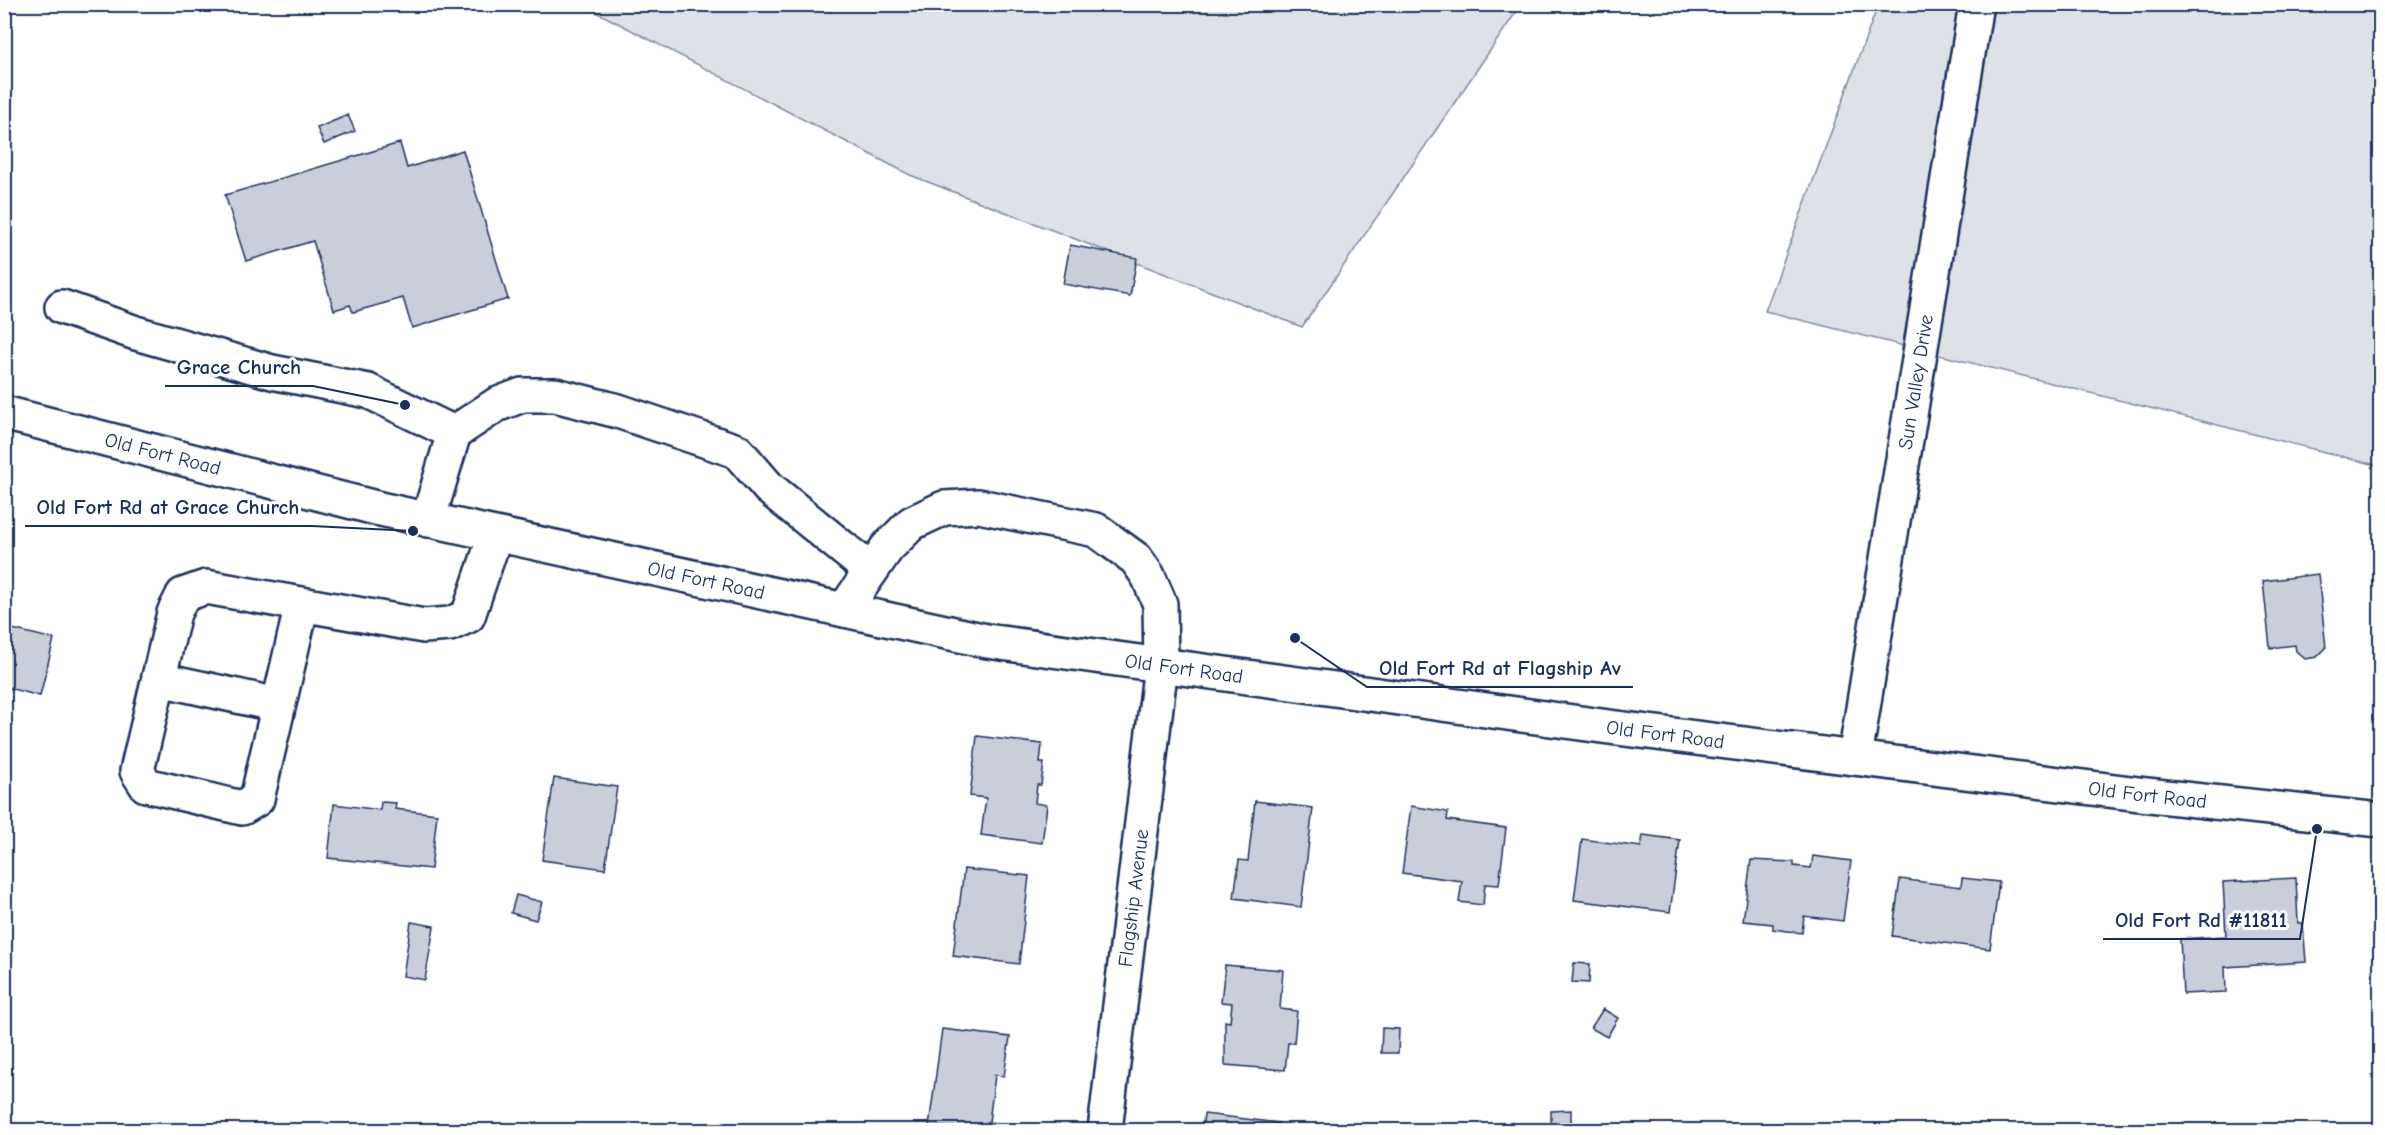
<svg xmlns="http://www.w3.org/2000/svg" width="2385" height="1135" viewBox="0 0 2385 1135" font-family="'Comic Neue',sans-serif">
<rect width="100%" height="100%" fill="#fff"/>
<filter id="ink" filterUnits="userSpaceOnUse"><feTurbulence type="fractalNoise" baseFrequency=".0167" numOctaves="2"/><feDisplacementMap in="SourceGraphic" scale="12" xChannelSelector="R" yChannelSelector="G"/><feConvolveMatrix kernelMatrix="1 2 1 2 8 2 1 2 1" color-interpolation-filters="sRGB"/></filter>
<g filter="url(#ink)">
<path fill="#dee1e7" stroke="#7c88a2" stroke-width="1.5" d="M583,5h938l-219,322 -392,-152z
M1878,5h502v461l-615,-155z"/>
<path fill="#caceda" stroke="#1b2f5e" stroke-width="1.5" d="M348,115l7,16 -31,13 -7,-16z
M400,143l7,25 56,-18 45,149 -96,29 -9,-30 -50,14 -3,-7 -16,5 -21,-69 -67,20 -21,-66z
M1070,245l67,13 -7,38 -67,-12z
M2318,574l8,74 -9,9 -12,2 -9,-8 -1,-6 -25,3 -7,-67z
M4,627l50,12 -14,57 -36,-9z
M977,736l65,8 -2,19h4l-3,22h-4l-2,18 12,2 -5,38 -61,-8 5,-37 -16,-2z
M554,778l63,9 -12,82 -63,-9z
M1255,801l58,7 -12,99 -67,-9 5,-38 9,1z
M381,802l15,1 -1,6 42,5 -6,55 -103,-11 6,-54 46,6z
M1411,806l37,6 -1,8 59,8 -7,57 -14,-1 -2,21 -24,-3 3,-21 -60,-8z
M1643,835l37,5 -10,72 -96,-12 8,-61 59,8z
M1813,856l38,5 -8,60 -39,-5 -2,17 -29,-4v-5l-30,-3 8,-61 43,2v4l17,2z
M964,869l65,7 -10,88 -66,-8z
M1962,878l37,4 -9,67 -98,-13 8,-57 61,8z
M2296,878l2,45h5l3,39 -81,5 1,25 -43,2 -3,-55 46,-3 -3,-54z
M516,895l26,7 -6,18 -25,-7z
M411,922l23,4 -9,54 -22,-4z
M1574,963l16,1 -1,19 -17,-1z
M1225,965l58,5 -3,39 17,2 -3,32h-6l-3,27 -60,-5v-44l5,1 2,-19 -11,-1z
M1603,1009l15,9 -11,19 -16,-9z
M1382,1028l17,1 -1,24h-17z
M942,1029l68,8 -6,39 -9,-1 -7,55 -59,-4z
M1571,1110v20h-20v-19z
M1204,1114l75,9 -1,7h-76z
M1804,1124l2,6h-20z"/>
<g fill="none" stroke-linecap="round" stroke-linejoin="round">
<g stroke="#1b2f5e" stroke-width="38">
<g id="minor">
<path d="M62,307l74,26 136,39 96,19 86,42 -26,87"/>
<path d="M454,433l42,-28 26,-10h33l63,16 119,40 32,37 102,83"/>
<path d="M302,604l-45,195 -15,9 -96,-23 -9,-14 37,-158 9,-18 23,-8 218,39 26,-2 18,-8 27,-80"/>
<path d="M844,610l43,-62 25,-25 32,-15 35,-2 117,24 40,29 12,17 12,28 1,61 -56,465"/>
<path d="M159,679l119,26"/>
<path id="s1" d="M1855,758l121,-754"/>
</g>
</g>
<g stroke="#1b2f5e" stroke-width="38">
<g id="major">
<path id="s2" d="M4,413l376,96 607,132 622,86 530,67 241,26"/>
</g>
</g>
<use href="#minor" stroke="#fff" stroke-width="33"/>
<use href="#major" stroke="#fff" stroke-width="33"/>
</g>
</g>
<g text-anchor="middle" stroke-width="6" stroke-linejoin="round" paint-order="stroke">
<g font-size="20" fill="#1b2f5e" stroke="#fff">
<text dy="7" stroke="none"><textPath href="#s1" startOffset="381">Sun Valley Drive</textPath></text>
<text dy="7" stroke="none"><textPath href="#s2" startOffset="164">Old Fort Road</textPath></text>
<text dy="7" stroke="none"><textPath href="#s2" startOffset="722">Old Fort Road</textPath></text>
<text dy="7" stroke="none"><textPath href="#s2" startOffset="1208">Old Fort Road</textPath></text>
<text dy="7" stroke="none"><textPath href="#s2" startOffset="1694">Old Fort Road</textPath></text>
<text dy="7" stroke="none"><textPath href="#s2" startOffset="2180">Old Fort Road</textPath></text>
<text transform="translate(1133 898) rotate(-83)" y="7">Flagship Avenue</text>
</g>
</g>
<path fill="none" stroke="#1b2f5e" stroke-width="2" d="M405 405L313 386H165M413 531L312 526H25M1295 638L1367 687H1633M2317 829L2300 939H2103"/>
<g fill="#1b2f5e" stroke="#fff" stroke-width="2">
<circle cx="405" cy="405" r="6"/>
<circle cx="413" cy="531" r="6"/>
<circle cx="1295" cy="638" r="6"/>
<circle cx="2317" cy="829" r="6"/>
</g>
<g font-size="21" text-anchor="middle" font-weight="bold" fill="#1b2f5e" stroke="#fff" stroke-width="6" stroke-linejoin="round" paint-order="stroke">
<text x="239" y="374">Grace Church</text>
<text x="168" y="514">Old Fort Rd at Grace Church</text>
<text x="1500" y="675">Old Fort Rd at Flagship Av</text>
<text x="2201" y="927">Old Fort Rd #11811</text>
</g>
<rect width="2385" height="1135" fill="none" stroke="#fff" stroke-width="24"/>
<rect x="12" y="12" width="2361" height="1111" fill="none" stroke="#1b2f5e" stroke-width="2" filter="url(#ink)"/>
</svg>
